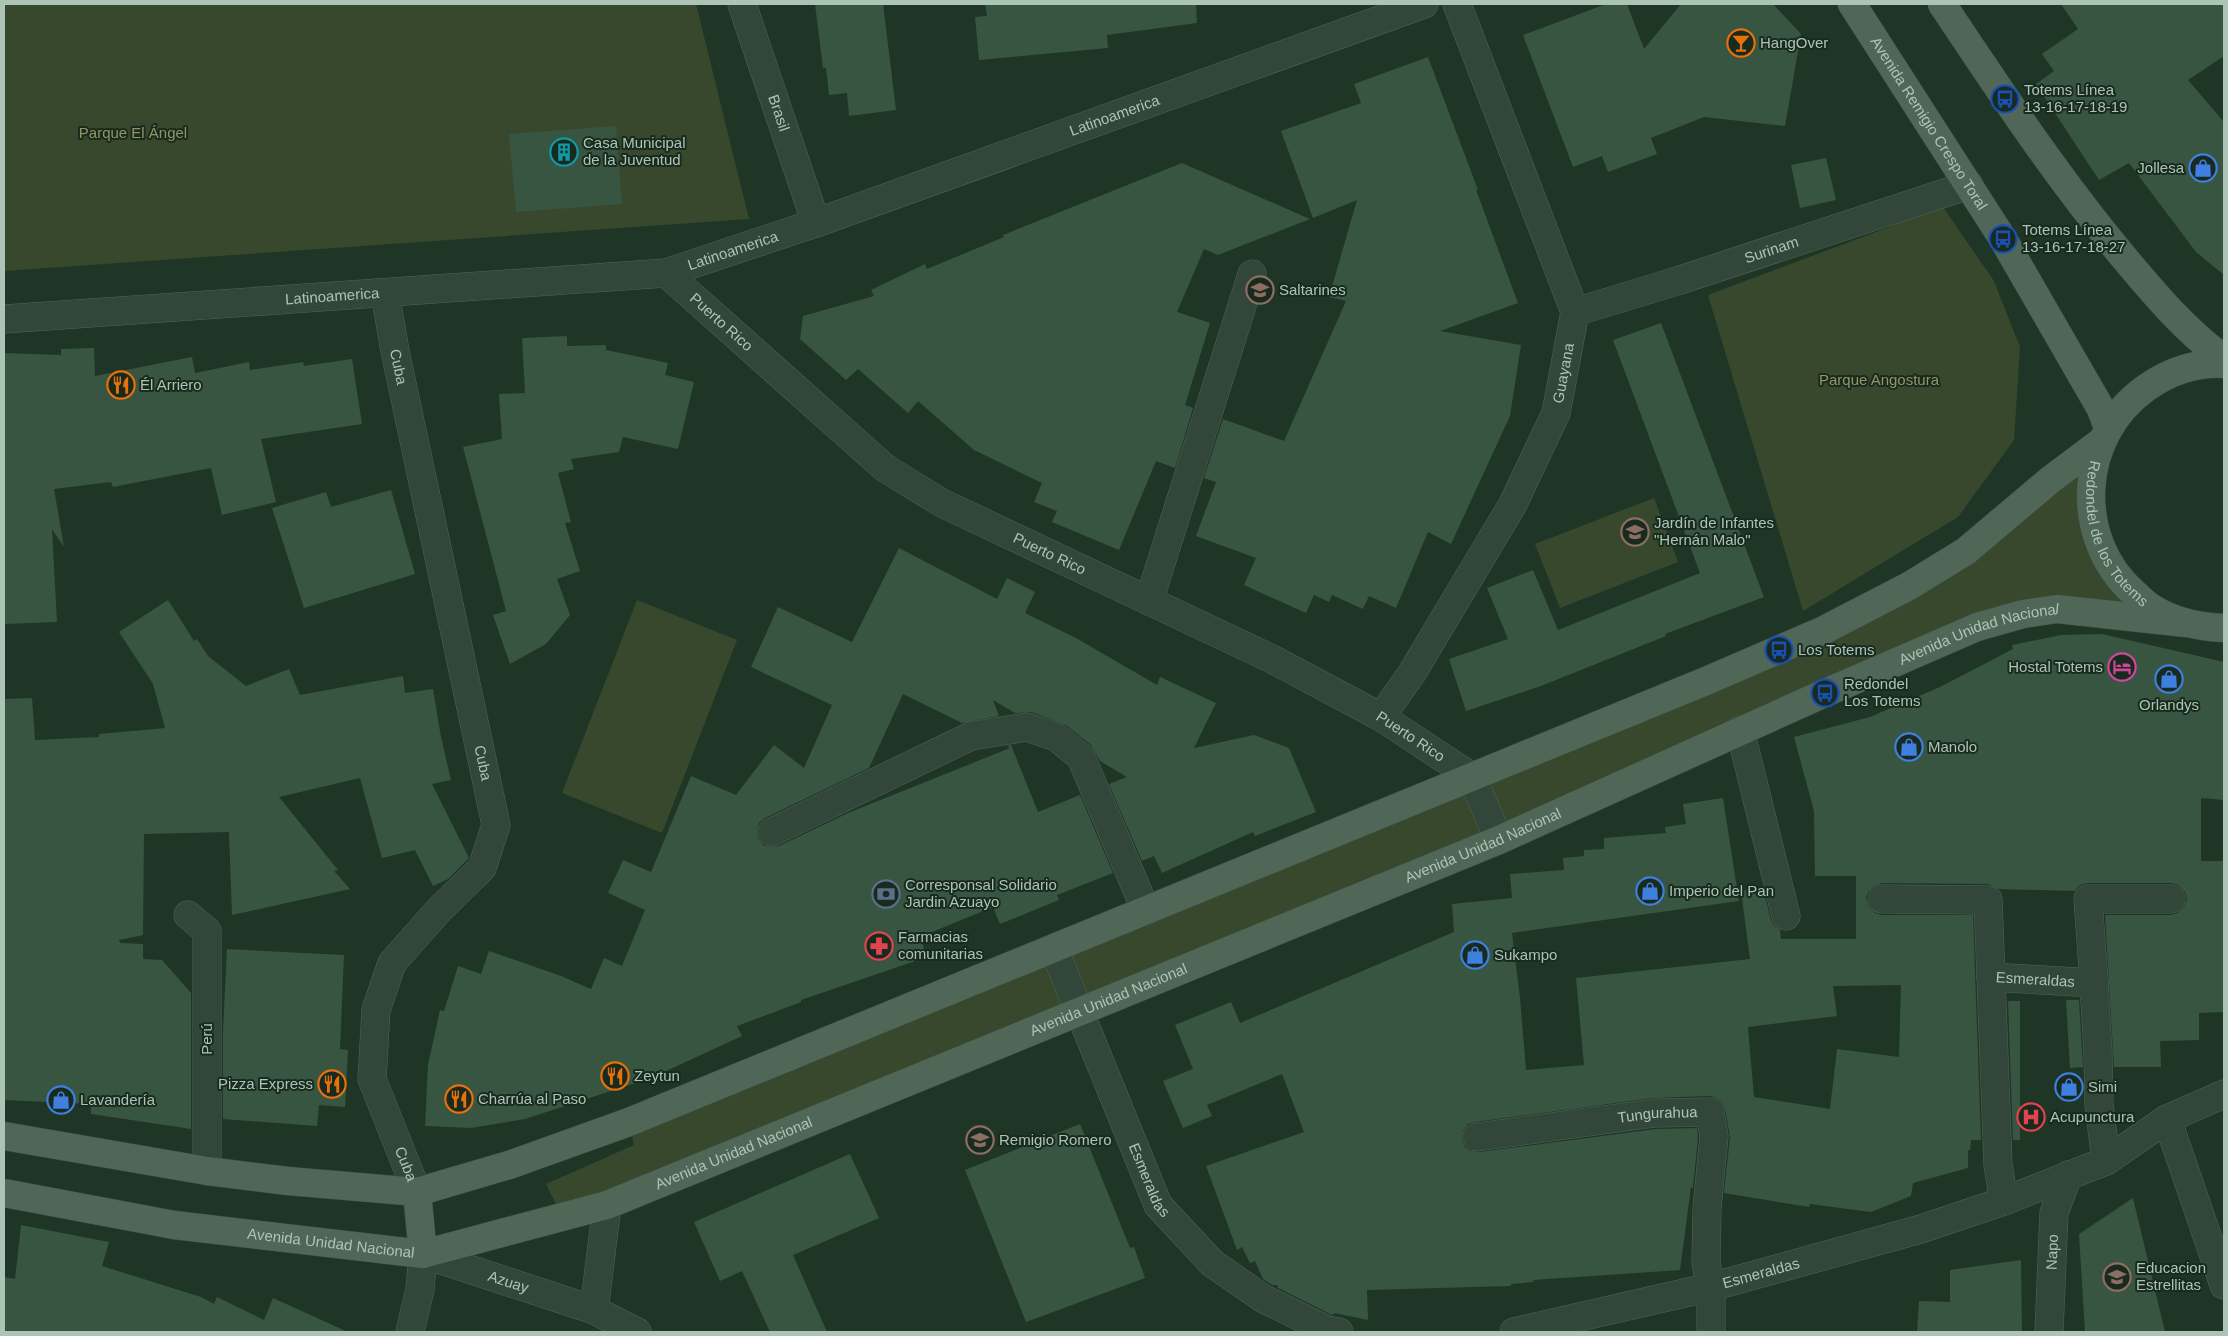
<svg xmlns="http://www.w3.org/2000/svg" width="2228" height="1336" viewBox="0 0 2228 1336" font-family="Helvetica,sans-serif">
<rect width="100%" height="100%" fill="#1f3626"/>
<path fill="#38482d" d="M4,4h692l53,215 -745,52z
M1943,207l51,74 26,66 -6,93 -56,77 -155,94 -95,-316z
M2095,455l-12,42 51,107 -81,-2 -553,230 -21,-50 331,-134z
M1654,498l24,64 -118,46 -25,-64z
M637,600l100,40 -75,193 -100,-40z
M1470,784l21,53 -407,169 -25,-53z
M1054,949l26,63 -517,206 -17,-34 88,-39 -5,-23z"/>
<path fill="#385541" fill-rule="evenodd" d="M815,4h68l13,106 -47,6 -2,-23 -18,2 -3,-27h-3z
M985,4h211l1,19 -90,12 1,13 -129,12 -4,-43 12,-1z
M1606,4h21l17,45 37,-45h92l28,30 -16,92 -81,-9 -53,21 6,16 -49,18 -6,-16 -29,11 -50,-132z
M2061,4h163v52l-36,24 36,42v153l-28,-23 -67,-89 -30,17 -63,-96 18,-13 -12,-17 36,-25z
M1428,57l50,133h-2l42,113 -78,28 81,14 -11,71 -59,128 -23,-12 -32,76 -27,-12 -6,13 -31,-14 -3,7 -15,-7 -8,18 -62,-28 12,-27 -60,-22 20,-54 -12,-4 19,-59 61,22 62,-140 -17,-4 28,-97 -44,18 -32,-87 80,-28 -7,-19z
M616,126l6,78 -106,8 -7,-78z
M1826,158l10,42 -36,8 -9,-43z
M1182,163l128,56 -92,36 -14,-6 -27,63 33,11 -25,82 8,3 -18,60 -19,-7 -37,89 -67,-28 5,-11 -23,-9 8,-19 -68,-33 -56,-49 -10,12 -50,-44 -12,11 -46,-41 3,-23 71,-20 -3,-6 54,-26 2,5 77,-32 -1,-2z
M1661,323l103,274 -99,37 1,2 -125,50 -75,25 -17,-52 59,-20 -21,-51 46,-18 25,60 142,-57 -87,-233z
M567,336v10l39,-1v5l62,13 -3,12 29,7 -16,67 -55,-12 -4,15 -48,7 3,10 -16,4 13,49 -6,1 15,48 -23,8 13,36 -24,29 -36,20 -17,-49 13,-4 -43,-164 39,-8 -3,-45 26,-1 -3,-55z
M94,348l1,28 97,-19 3,16 54,-11 1,8 53,-8 1,4 48,-7 10,65 -101,15 15,63 -54,13 -11,-47 -98,19 -2,-5 -57,7 10,58 -12,-18 5,93 -53,2v-271l57,2v-6z
M391,490l24,84 -111,34 -32,-100 54,-16 5,15z
M899,548l98,51 10,-21 28,14 -10,21 51,25 81,47 3,-8 56,26 -22,45 60,-13 35,13 27,64 -61,24 -2,-4 -91,41 -8,-17 -12,5 -33,-77 18,-7 -27,-16 -9,-16 -25,-20 -34,-13 -17,1 -22,-13 6,16 -37,7 -59,-29 -34,74 -104,50 -6,5 -2,7 1,8 5,7 7,2 9,-1 69,-33 162,-65 -3,-2 4,-1 27,67 42,-17 33,78 -56,22 2,5 -59,24 -7,-17 -73,30 7,20 -126,43v2l-64,24 5,10 -91,42 -126,41 -54,9 -46,-2 3,-61 12,-55 4,1 14,-45 23,8 8,-23 72,25 30,13 13,-31 18,8 23,-56 -37,-17 15,-33 28,12 40,-96 45,19 38,-50 30,23 28,-63 -81,-38 27,-60 74,35z
M168,600l26,41 3,-2 11,17 38,30 43,-17 11,26 103,-19 2,17 28,-4 8,48 10,43 -19,4 37,74 -21,21 -15,7 -18,-36 -33,8 -22,-80 -81,19 59,73 -4,1 16,18 -118,26 -3,-83 -85,2 -1,101 -24,5 1,3 23,1v15l19,1 29,33v136l-100,-15v-10l-87,-4v-401l28,-1 3,42 64,-3v-3l66,-6 -12,-44 -34,-52z
M2102,634l122,28v138l-23,-2v63h23v151l-25,1v27l-39,1 1,26h-47l-9,-152h66l7,-2 6,-6 3,-8 -2,-7 -7,-7 -7,-2h-83l-8,2 -5,6 -76,-2 -11,-5 -106,-1 -8,3 -6,6 -2,6 3,9 6,6 7,2h91l8,225h-10l-1,10h-2v18l-55,15 -2,13 -40,16 -61,-8 -1,3 -85,-14 6,-56 -5,-28 -3,-7 -6,-4 -6,-2 -57,2 -178,24 -7,2 -5,7 -1,9 3,7 6,4 8,1 177,-23 41,-1 1,9 -5,51 -2,-1 -11,83 -147,10 1,2 -23,2v2l-144,4 1,30 -33,-7 -3,2 -54,-27 -1,-3h-5l-9,-6 -8,-18 -5,2 -8,-16 -5,3 -31,-84 98,-34 -22,-58 -75,31 5,11 -29,12 -20,-47 30,-12 -18,-44 56,-23 9,21 214,-91 -2,-28 60,-6 -2,-24 54,-4 -1,-12 21,-2v-6l20,-1v-11l62,-5 -1,-6 21,-3 -3,-20 40,-6 16,103 -227,32 8,65 6,72 58,-5 -8,-87 174,-19 -9,-68 22,-3 8,32 3,6 6,4 1,9h75v-63h-41l-1,-65 -20,-74 76,-20 70,-30 73,-38 -1,-4 49,-10zM1901,985l-2,72 -62,-8 -7,60 -76,-12 -6,-70 89,-11 -4,-30z
M227,949l117,6 -4,94 8,1 -3,57 -26,-2 -2,21 -94,-7v-89z
M2066,1000h13l4,67 -13,1z
M2008,1001h12v139h-7z
M1080,1124l50,124 4,-1 11,31 -119,44 -61,-152z
M850,1154l29,64 -86,37 34,77h-57l-28,-61 -22,10 -26,-59z
M2133,1198l32,134h-80l-6,-98z
M21,1225l88,17 -7,24 99,31 13,7 3,-7 47,23 9,-22 75,34h-344v-55l11,2z
M2021,1260l1,72h-105l2,-31 31,1v-32z"/>
<g fill="none" stroke-linecap="round" stroke-linejoin="round">
<g stroke="#506557" stroke-width="29">
<g id="minor">
<path id="s1" d="M742,4l74,219"/>
<path id="s2" d="M666,273l219,195 57,35 330,156 109,58 91,60 27,63"/>
<path id="s3" d="M385,293l10,58 101,474 -14,43 -43,42 -47,53 -16,47 -4,69 45,113"/>
<path id="s4" d="M1575,312l102,-31 292,-96"/>
<path id="s5" d="M4,319l662,-46 150,-50 608,-219"/>
<path d="M1149,601l103,-327"/>
<path id="s6" d="M1381,717l31,-44 101,-169 43,-91 19,-101 -118,-308"/>
<path d="M1740,730l46,186"/>
<path d="M772,832l199,-96 56,-9 29,10 25,20 65,154"/>
<path d="M1882,899l106,1 3,77"/>
<path d="M188,915l19,16v240"/>
<path id="s7" d="M1054,949l104,256 54,58 52,36 63,31 12,2"/>
<path d="M2094,983l-6,-84h83"/>
<path d="M2167,1119l57,166"/>
<path id="s8" d="M1477,1137l178,-24 55,-1 4,24 -7,72 -1,55 5,24v45"/>
<path id="s9" d="M2004,1201l-6,-36 -7,-188 103,6 4,71 1,50 7,57"/>
<path d="M594,1310l13,-105"/>
<path id="s10" d="M410,1332l10,-43 3,-35 171,56 43,22"/>
<path id="s11" d="M1514,1332l197,-45 210,-58 83,-28 102,-40 61,-42 57,-25"/>
<path id="s12" d="M2049,1332l5,-119 14,-38"/>
</g>
</g>
<g stroke="#3c5042" stroke-width="29">
<g id="major">
<path id="s13" d="M1852,4l151,235 98,170 7,19"/>
<path d="M1942,4c58,87 116,175 184,256 31,37 59,70 98,99"/>
<path id="s14" d="M2224,364c-28,-2 -56,8 -78,24 -68,48 -74,150 -12,205 6,5 11,11 18,15 22,14 47,19 72,20"/>
<path d="M4,1136l203,35 81,10 129,11 92,-27 120,-43 1077,-441 118,-51 85,-44 57,-35 84,-71 52,-39"/>
<path d="M417,1192l6,62"/>
<path id="s15" d="M4,1193l170,32 249,29 184,-49 892,-365 326,-147 152,-66 46,-13 34,-5 129,14"/>
</g>
</g>
<use href="#minor" stroke="#324739" stroke-width="28"/>
<use href="#major" stroke="#506758" stroke-width="28"/>
</g>
<defs>
<g id="bar-ring" transform="scale(1.4375)"><circle r="9.5" fill="#182b1e" stroke="#e8710a" stroke-width="1.5"/><path d="M-6-5H6L.8 .8V4.5H3.5V6h-7V4.5H-.8V.8Z" fill="#e8710a"/></g>
<g id="bus-ring" transform="scale(1.4375)"><circle r="9.5" fill="#182b1e" stroke="#1a4fb4" stroke-width="1.5"/><path d="M-5-6H5V4H4V6H2V4H-2V6H-4V4H-5ZM-3.5-4V0h7V-4ZM-3.5 1.2v1.5H-2V1.2ZM2 1.2v1.5H3.5V1.2Z" fill="#1a4fb4"/></g>
<g id="building-ring" transform="scale(1.4375)"><circle r="9.5" fill="#182b1e" stroke="#0f9aa8" stroke-width="1.5"/><path d="M-4-6H4V6H1V3H-1V6H-4ZM-2.5-4.3h1.7v1.8h-1.7ZM.8-4.3h1.7v1.8H.8ZM-2.5-1h1.7V.8h-1.7ZM.8-1h1.7V.8H.8Z" fill="#0f9aa8"/></g>
<g id="shop-ring" transform="scale(1.4375)"><circle r="9.5" fill="#182b1e" stroke="#3f7fe0" stroke-width="1.5"/><path d="M-5-2.5h2.3a2.7 3.5 0 0 1 5.4 0H5L5.5 6h-11ZM-1.5-2.5h3a1.5 2.3 0 0 0-3 0Z" fill="#3f7fe0"/></g>
<g id="school-ring" transform="scale(1.4375)"><circle r="9.5" fill="#182b1e" stroke="#8d6e63" stroke-width="1.5"/><path d="M0-5L7-2L0 1L-7-2ZM-4 1L0 2.5L4 1V4Q0 6-4 4Z" fill="#8d6e63"/></g>
<g id="restaurant-ring" transform="scale(1.4375)"><circle r="9.5" fill="#182b1e" stroke="#e8710a" stroke-width="1.5"/><path d="M-5-6h1v4h1v-4h1v4h1v-4h1v5L-1.5 .5V6h-2V.5L-5-1ZM5-6V6H3V1.5H1.5Q1.5-4 5-6Z" fill="#e8710a"/></g>
<g id="hotel-ring" transform="scale(1.4375)"><circle r="9.5" fill="#182b1e" stroke="#d1479c" stroke-width="1.5"/><path d="M-6-4.5h1.5V1H6V5H4.5V3h-9V5H-6ZM-4 0a1.8 1.8 0 1 1 3.6 0ZM.5 0V-2.5h3Q6-2.5 6 0Z" fill="#d1479c"/></g>
<g id="bank-ring" transform="scale(1.4375)"><circle r="9.5" fill="#182b1e" stroke="#5c6f8a" stroke-width="1.5"/><path d="M-6-4H6V4H-6ZM0-2.3a2.3 2.3 0 1 0 0 4.6a2.3 2.3 0 1 0 0-4.6Z" fill="#5c6f8a"/></g>
<g id="pharmacy-ring" transform="scale(1.4375)"><circle r="9.5" fill="#182b1e" stroke="#e0444e" stroke-width="1.5"/><path d="M-2-6h4v4h4v4h-4v4h-4v-4h-4v-4h4Z" fill="#e0444e"/></g>
<g id="hospital-ring" transform="scale(1.4375)"><circle r="9.5" fill="#182b1e" stroke="#e0444e" stroke-width="1.5"/><path d="M-5-5h3v3.5h4V-5h3V5h-3V1.5h-4V5h-3Z" fill="#e0444e"/></g>
</defs>
<g fill-rule="evenodd">
<use href="#bar-ring" x="1741" y="43"/>
<use href="#bus-ring" x="2005" y="99"/>
<use href="#building-ring" x="564" y="152"/>
<use href="#shop-ring" x="2203" y="168"/>
<use href="#bus-ring" x="2003" y="239"/>
<use href="#school-ring" x="1260" y="290"/>
<use href="#restaurant-ring" x="121" y="385"/>
<use href="#school-ring" x="1635" y="532"/>
<use href="#bus-ring" x="1779" y="650"/>
<use href="#hotel-ring" x="2122" y="667"/>
<use href="#shop-ring" x="2169" y="679"/>
<use href="#bus-ring" x="1825" y="693"/>
<use href="#shop-ring" x="1909" y="747"/>
<use href="#shop-ring" x="1650" y="891"/>
<use href="#bank-ring" x="886" y="894"/>
<use href="#pharmacy-ring" x="879" y="946"/>
<use href="#shop-ring" x="1475" y="955"/>
<use href="#restaurant-ring" x="615" y="1076"/>
<use href="#restaurant-ring" x="332" y="1084"/>
<use href="#shop-ring" x="2069" y="1087"/>
<use href="#restaurant-ring" x="459" y="1099"/>
<use href="#shop-ring" x="61" y="1100"/>
<use href="#hospital-ring" x="2031" y="1117"/>
<use href="#school-ring" x="980" y="1140"/>
<use href="#school-ring" x="2117" y="1277"/>
</g>
<g text-anchor="middle" stroke-width="4" stroke-linejoin="round" paint-order="stroke">
<g font-size="15" fill="#acc4b5" stroke="#182b1e" text-anchor="start">
<text x="1760" y="48">HangOver</text>
<text x="2024" y="95">Totems Línea<tspan x="2024" dy="17">13-16-17-18-19</tspan></text>
<text x="583" y="148">Casa Municipal<tspan x="583" dy="17">de la Juventud</tspan></text>
<text x="2184" y="173" text-anchor="end">Jollesa</text>
<text x="2022" y="235">Totems Línea<tspan x="2022" dy="17">13-16-17-18-27</tspan></text>
<text x="1279" y="295">Saltarines</text>
<text x="140" y="390">Él Arriero</text>
<text x="1654" y="528">Jardín de Infantes<tspan x="1654" dy="17">"Hernán Malo"</tspan></text>
<text x="1798" y="655">Los Totems</text>
<text x="2103" y="672" text-anchor="end">Hostal Totems</text>
<text x="1844" y="689">Redondel<tspan x="1844" dy="17">Los Totems</tspan></text>
<text x="2169" y="710" text-anchor="middle">Orlandys</text>
<text x="1928" y="752">Manolo</text>
<text x="905" y="890">Corresponsal Solidario<tspan x="905" dy="17">Jardin Azuayo</tspan></text>
<text x="1669" y="896">Imperio del Pan</text>
<text x="898" y="942">Farmacias<tspan x="898" dy="17">comunitarias</tspan></text>
<text x="1494" y="960">Sukampo</text>
<text x="634" y="1081">Zeytun</text>
<text x="313" y="1089" text-anchor="end">Pizza Express</text>
<text x="2088" y="1092">Simi</text>
<text x="478" y="1104">Charrúa al Paso</text>
<text x="80" y="1105">Lavandería</text>
<text x="2050" y="1122">Acupunctura</text>
<text x="999" y="1145">Remigio Romero</text>
<text x="2136" y="1273">Educacion<tspan x="2136" dy="17">Estrellitas</tspan></text>
</g>
<g font-size="15" fill="#acc4b5" stroke="#182b1e">
<text dy="5" stroke="none"><textPath href="#s1" startOffset="115">Brasil</textPath></text>
<text dy="5" stroke="none"><textPath href="#s5" startOffset="1139">Latinoamerica</textPath></text>
<text dy="5" stroke="none"><textPath href="#s13" startOffset="142">Avenida Remigio Crespo Toral</textPath></text>
<text dy="5" stroke="none"><textPath href="#s4" startOffset="206">Surinam</textPath></text>
<text dy="5" stroke="none"><textPath href="#s5" startOffset="734">Latinoamerica</textPath></text>
<text dy="5" stroke="none"><textPath href="#s5" startOffset="329">Latinoamerica</textPath></text>
<text dy="5" stroke="none"><textPath href="#s2" startOffset="74">Puerto Rico</textPath></text>
<text dy="5" stroke="none"><textPath href="#s3" startOffset="75">Cuba</textPath></text>
<text dy="5" stroke="none"><textPath href="#s6" startOffset="392">Guayana</textPath></text>
<text dy="5" stroke="none"><textPath href="#s14" startOffset="254">Redondel de los Totems</textPath></text>
<text dy="5" stroke="none"><textPath href="#s2" startOffset="479">Puerto Rico</textPath></text>
<text dy="5" stroke="none"><textPath href="#s15" startOffset="2101">Avenida Unidad Nacional</textPath></text>
<text dy="5" stroke="none"><textPath href="#s2" startOffset="884">Puerto Rico</textPath></text>
<text dy="5" stroke="none"><textPath href="#s3" startOffset="480">Cuba</textPath></text>
<text dy="5" stroke="none"><textPath href="#s15" startOffset="1561">Avenida Unidad Nacional</textPath></text>
<text dy="5" stroke="none"><textPath href="#s9" startOffset="269">Esmeraldas</textPath></text>
<text dy="5" stroke="none"><textPath href="#s15" startOffset="1156">Avenida Unidad Nacional</textPath></text>
<text transform="translate(207 1039) rotate(-90)" y="5">Perú</text>
<text dy="5" stroke="none"><textPath href="#s8" startOffset="182">Tungurahua</textPath></text>
<text dy="5" stroke="none"><textPath href="#s15" startOffset="751">Avenida Unidad Nacional</textPath></text>
<text dy="5" stroke="none"><textPath href="#s3" startOffset="930">Cuba</textPath></text>
<text dy="5" stroke="none"><textPath href="#s7" startOffset="250">Esmeraldas</textPath></text>
<text dy="5" stroke="none"><textPath href="#s15" startOffset="331">Avenida Unidad Nacional</textPath></text>
<text dy="5" stroke="none"><textPath href="#s12" startOffset="80">Napo</textPath></text>
<text dy="5" stroke="none"><textPath href="#s11" startOffset="254">Esmeraldas</textPath></text>
<text dy="5" stroke="none"><textPath href="#s10" startOffset="169">Azuay</textPath></text>
</g>
<g font-size="15" fill="#959464" stroke="#182b1e">
<text x="133" y="138">Parque El Ángel</text>
<text x="1879" y="385">Parque Angostura</text>
</g>
</g>
<rect width="2228" height="1336" fill="none" stroke="#acc4b5" stroke-width="10"/>
</svg>
